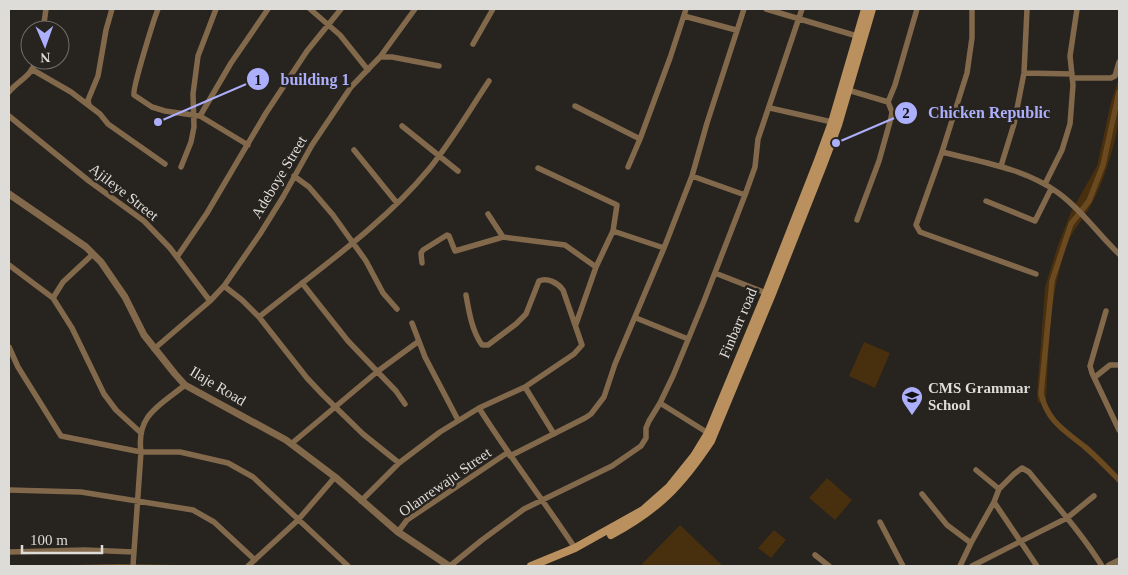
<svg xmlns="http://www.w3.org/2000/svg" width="1128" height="575" viewBox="0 0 1128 575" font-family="'Times New Roman',serif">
<rect width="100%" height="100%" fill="#27231f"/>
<path fill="#482f0d" d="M1119,78c0,13 2,26 0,38 -2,26 -17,72 -31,94 -6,11 -15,20 -20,32 -19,50 -19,106 -22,158l-8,3 -1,-9 8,-107 13,-42 13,-33 26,-46 14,-64z
M864,342l26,11 -15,35 -26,-12z
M827,478l25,22 -17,20 -26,-22z
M680,525l43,41h-79l-2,-2z
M774,530l12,10 -15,18 -13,-10z"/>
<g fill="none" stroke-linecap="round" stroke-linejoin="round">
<path stroke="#6b4a1f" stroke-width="2" d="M74,566l46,-1 58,1"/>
<path stroke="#6b4a1f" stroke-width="5.5" d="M1119,92l-16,73 -14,36 -18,23 -19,57 -11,113c7,28 23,36 44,53 12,10 23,22 34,33"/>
<path stroke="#83694b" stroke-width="5.5" d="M158,9c-4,10 -26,80 -24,86l18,12 13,4 35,5 48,29
M310,9l30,26 28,35
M766,9l91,27
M972,9v29l-5,35 -25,79 -26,73 4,7 116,42
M684,16l52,14
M43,30l3,-21
M473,44l20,-35
M380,57h12l47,9
M33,70l38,22 29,22 8,10 57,40
M1024,73l48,1
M1072,78h39l4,-2 4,-14
M848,90l40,12
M9,92c10,-12 23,-16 27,-32
M89,105l-1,-5 10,-24 8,-46 6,-21
M575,106l65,33 30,-81 16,-49
M770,108l62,14
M9,116l80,65 55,40 26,27 40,53
M200,116l31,-53 37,-54
M402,126l56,45
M354,150l43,53
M942,152c39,10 81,16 115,40 24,17 41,42 62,62
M1001,166l13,-42 10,-51 3,-64
M181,167l10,-25 3,-15 -1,-33 5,-38 18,-47
M628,167l12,-28
M538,168l79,37 -4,26 -17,36 -20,57
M294,176l15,11 24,28 33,46 17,32 14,16
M692,176l53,19
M1045,184l17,-34 8,-26 3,-39 -3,-29 7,-47
M986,201l49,20 16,-32
M488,214l15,23
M857,220l22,-59 12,-43 1,-6 -4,-10 7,-17 22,-76
M613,231l51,17
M177,257l30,-44 59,-100 41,-62 34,-42
M422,263l-1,-10 2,-3 24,-15 2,1 6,15 48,-14 23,3 39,5 31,22
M9,265l44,33 19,30 32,66 12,16 24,22
M715,273l51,20
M302,283l46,58 48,50 9,13
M224,286l18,14 17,17 48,61 16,17 40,39 36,29
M53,298l10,-16 30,-28
M1106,311l-16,55 2,7 27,57
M259,317c58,-47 122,-90 170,-148 22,-27 40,-58 60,-88
M636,318l52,21
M412,323l13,34 33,63
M9,347l9,20 43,69 80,16h39l48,11 25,14 95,89
M154,349l56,-48 14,-15 36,-52 23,-37 29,-52 39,-58 29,-30 35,-48
M1095,377l15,-12h9
M525,387l29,47
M660,403l48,30
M479,408c30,48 65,93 96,140
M291,444l87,-73 41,-30
M510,456l75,-38 6,-4 13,-17 11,-33 49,-116 28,-72 15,-53 37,-114
M976,470l23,19
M9,490l72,2 112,18 21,12 41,38
M922,494l25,31 24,18
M361,501l38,-38 41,-31 39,-24 46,-21 49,-33 8,-9 -19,-55c-5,-7 -16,-13 -24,-9l-13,33 -10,10 -28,21h-6c-10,-14 -13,-33 -16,-50
M994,502l43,64
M880,522l23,44
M398,532l9,-12 100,-67
M9,552l76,-2 49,2
M815,555l14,11
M133,566l8,-114c-5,-37 18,-46 44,-67
M248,566l50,-46 37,-43
M450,566l32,-26 42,-31 88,-43 29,-20 5,-8v-10l3,-7 11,-18 13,-27 31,-75 41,-106 10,-28 3,-28 44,-130
M960,566l11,-23 23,-41 5,-13 15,-15 8,-6 7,4c25,31 52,60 73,94
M972,566l95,-48 27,-22"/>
<path stroke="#83694b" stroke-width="7" d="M9,194l77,53 15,15 24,35 19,38 31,39 10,11 101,55 49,37 63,55 51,34
M1109,566l10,-5"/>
<path stroke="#b9905e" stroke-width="8" d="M611,535c48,-26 70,-49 100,-94l61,-147 51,-129 15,-40 34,-116
M531,566l44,-18 68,-38 26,-23 25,-31 14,-23 58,-140 51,-130 15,-41 33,-113"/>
</g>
<defs>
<g id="school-pin" transform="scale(1.125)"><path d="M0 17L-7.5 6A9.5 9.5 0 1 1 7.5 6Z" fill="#acaffb" stroke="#27231f"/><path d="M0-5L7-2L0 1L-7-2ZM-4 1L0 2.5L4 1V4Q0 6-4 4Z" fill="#111"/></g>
</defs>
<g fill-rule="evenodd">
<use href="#school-pin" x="912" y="397"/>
</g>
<g text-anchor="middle" stroke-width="5" stroke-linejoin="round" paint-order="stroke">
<g font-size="15" fill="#dedcd9" stroke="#27231f">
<text transform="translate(279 177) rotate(-59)" y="5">Adeboye Street</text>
<text transform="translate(124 192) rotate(38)" y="5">Ajileye Street</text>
<text transform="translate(738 323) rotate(-67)" y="5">Finbarr road</text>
<text transform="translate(218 386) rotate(31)" y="5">Ilaje Road</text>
<text transform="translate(445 482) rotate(-35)" y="5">Olanrewaju Street</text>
</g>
<g font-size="15" font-weight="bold" fill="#dedcd9" stroke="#27231f" text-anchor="start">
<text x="928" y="393">CMS Grammar<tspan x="928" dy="17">School</tspan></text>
</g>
</g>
<path fill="none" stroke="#acaffb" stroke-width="2" d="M158 122L258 79M836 143L906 113"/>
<g fill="#acaffb" stroke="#27231f" stroke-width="2">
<circle cx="158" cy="122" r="5"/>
<circle cx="836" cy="143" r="5"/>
<circle cx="258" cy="79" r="12"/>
<circle cx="906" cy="113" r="12"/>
</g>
<g font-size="15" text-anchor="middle" font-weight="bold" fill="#111">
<text x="258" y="85">1</text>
<text x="906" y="118">2</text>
</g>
<g font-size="16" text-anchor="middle" font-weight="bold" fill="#acaffb" stroke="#27231f" stroke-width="5" stroke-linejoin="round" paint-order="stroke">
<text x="315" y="85">building 1</text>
<text x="989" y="118">Chicken Republic</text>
</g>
<rect width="1128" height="575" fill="none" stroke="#dedcd9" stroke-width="20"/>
<g transform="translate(45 45) rotate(178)"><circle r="24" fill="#27231f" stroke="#706d69"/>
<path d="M0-4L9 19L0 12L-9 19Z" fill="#acaffb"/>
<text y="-8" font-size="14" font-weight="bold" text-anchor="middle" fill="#dedcd9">N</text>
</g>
<path d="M22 545v8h80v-8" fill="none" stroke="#dedcd9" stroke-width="2.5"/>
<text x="30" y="545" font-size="15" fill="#dedcd9" stroke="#27231f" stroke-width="4" paint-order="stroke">100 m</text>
</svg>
